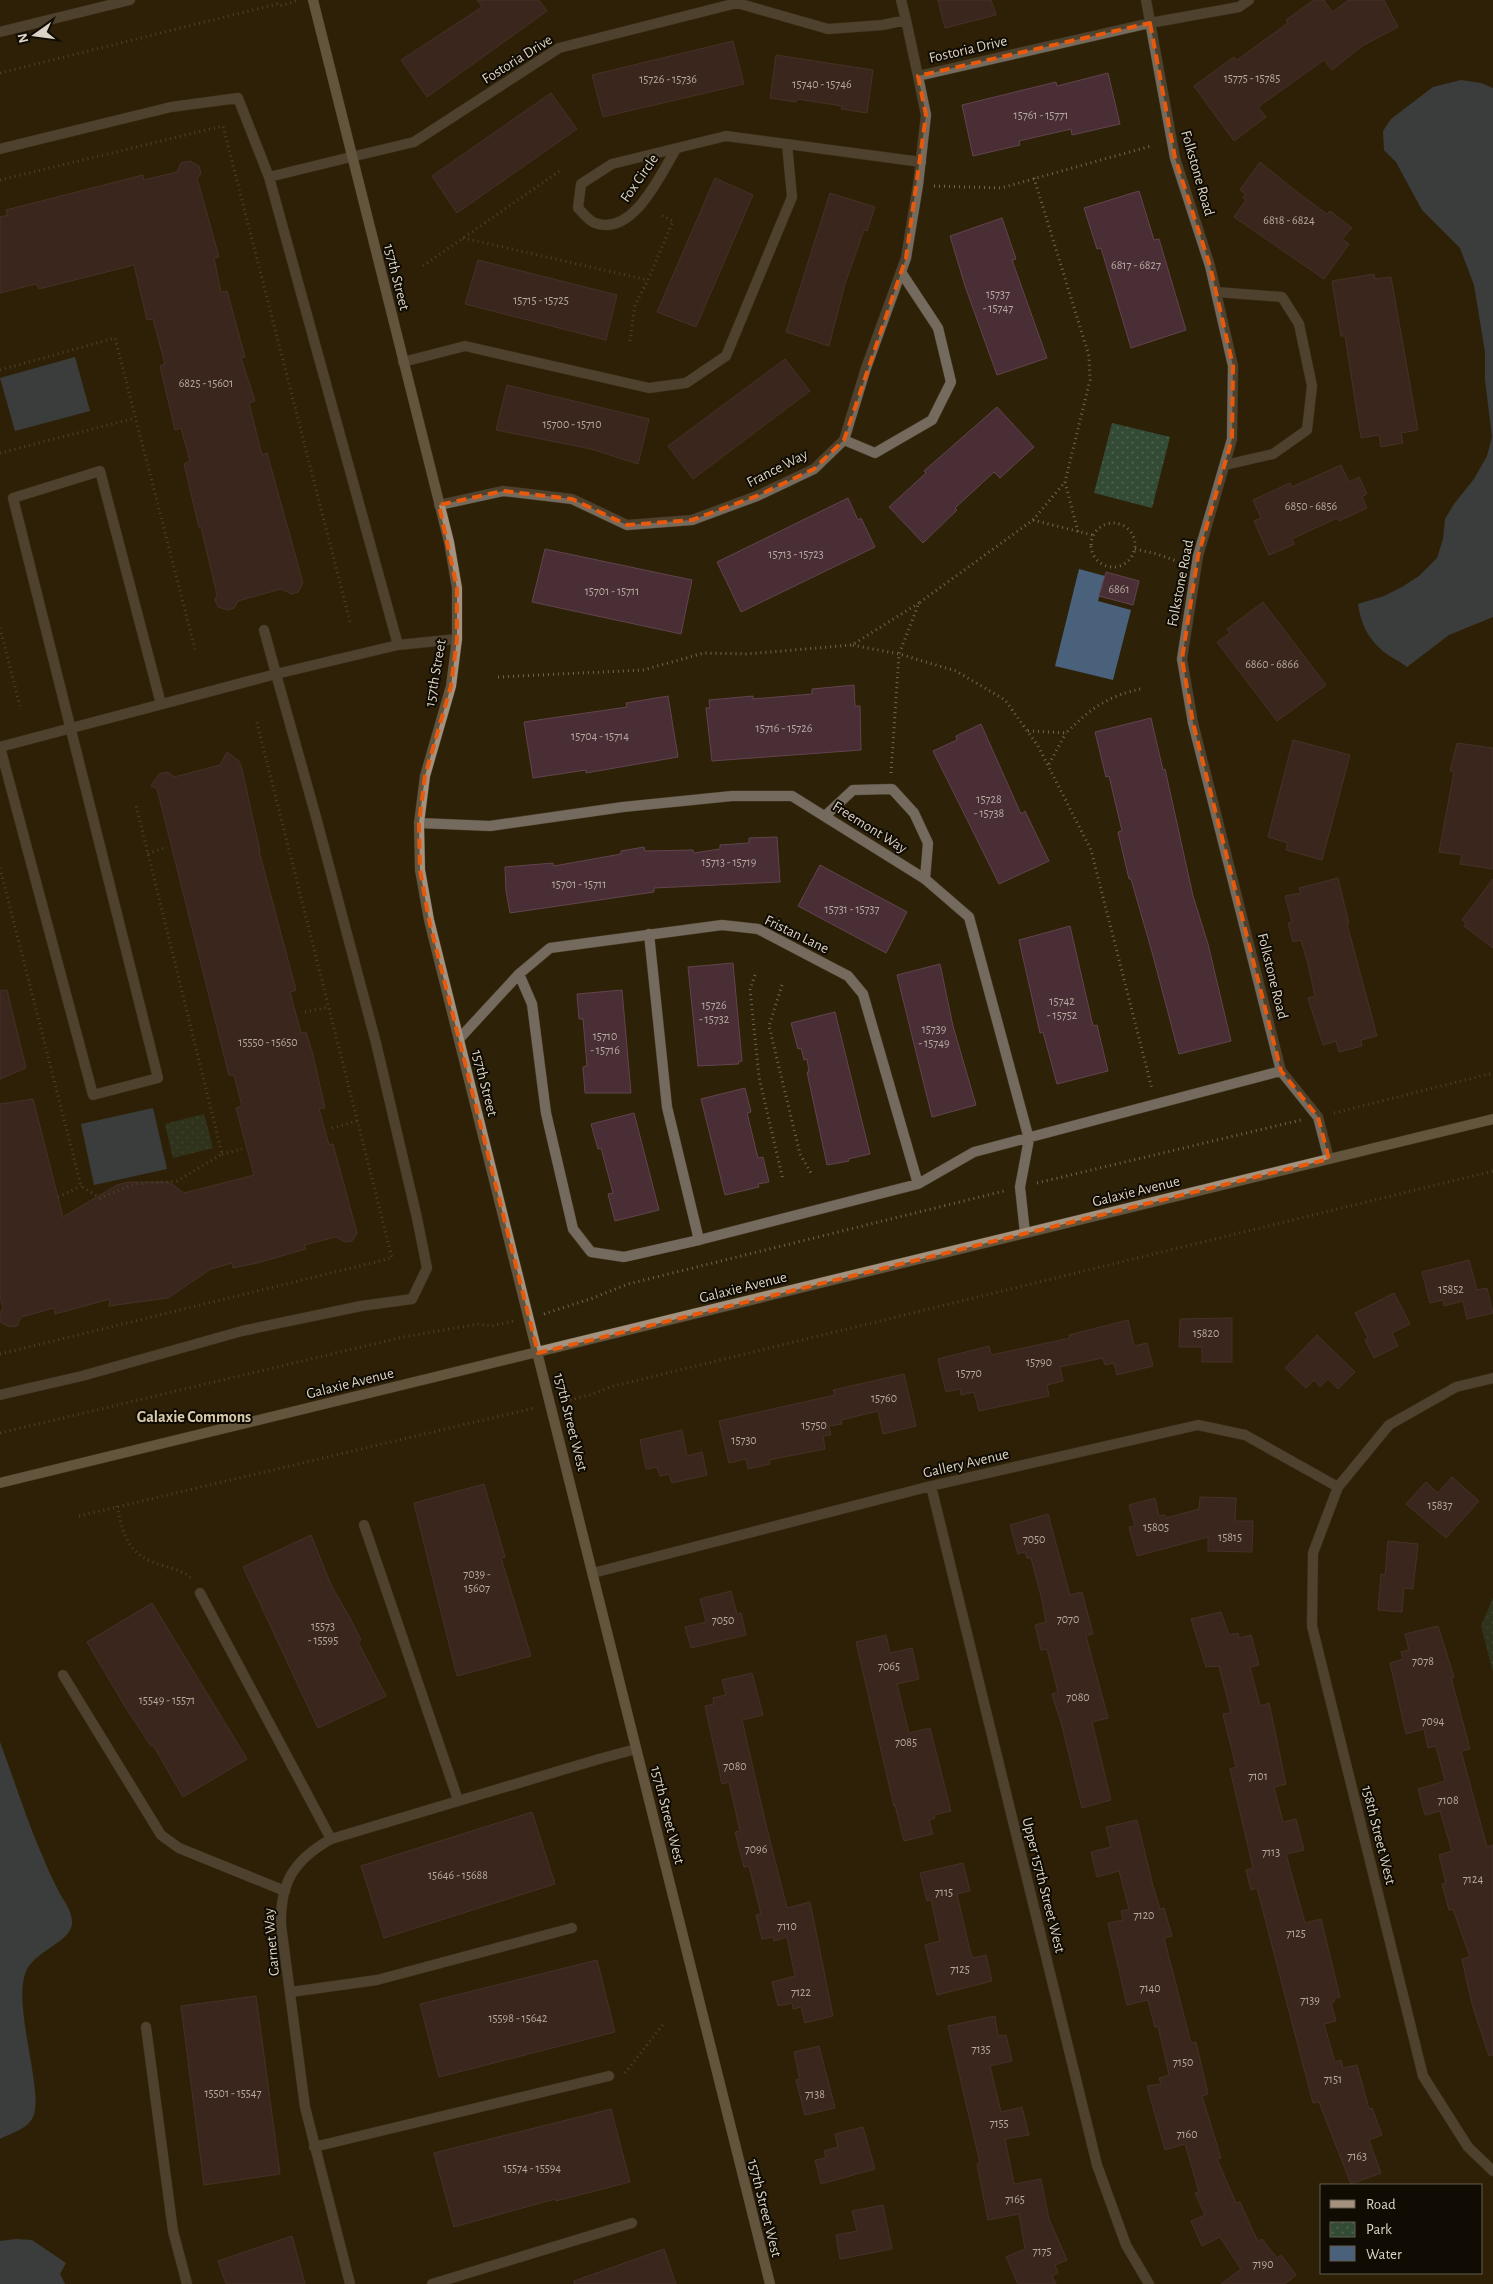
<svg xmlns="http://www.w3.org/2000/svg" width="1493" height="2284" viewBox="0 0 1493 2284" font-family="'Alegreya Sans',sans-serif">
<defs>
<pattern id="park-dots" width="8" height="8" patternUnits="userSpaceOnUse" patternTransform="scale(1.25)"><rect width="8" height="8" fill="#334b35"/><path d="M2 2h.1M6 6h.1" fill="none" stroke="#506451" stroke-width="1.8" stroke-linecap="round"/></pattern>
</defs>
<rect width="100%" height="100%" fill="#2d2108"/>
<path fill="url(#park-dots)" d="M1112,423l58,14 -18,71 -58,-15z
M204,1114l9,34 -40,10 -8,-34z
M1493,1598v74l-12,-46z"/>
<path fill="#49617b" d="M1461,80l20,3 12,5v529l-44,18 -42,32c-7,-6 -16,-9 -23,-15 -16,-13 -23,-28 -26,-48l26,-8 18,-9 17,-11 18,-18 6,-19 2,-20 9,-15 20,-25 13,-23 5,-19 -7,-57v-28l-11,-67 -14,-37 -38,-38 -26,-48 -12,-12 -1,-19 8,-12 42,-32z
M75,357l15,54 -75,20 -15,-53z
M1079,569l26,7 -7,25 33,9 -18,70 -58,-14z
M153,1108l14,61 -73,16 -13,-61z
M0,1742c15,40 27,80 45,120 3,8 7,16 11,24 5,12 14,20 16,34 3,22 -40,30 -47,54 -12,37 21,123 7,145 -7,11 -21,14 -32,20z
M16,2239l16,1 34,23 -6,11 5,10h-65v-43z"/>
<path fill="#492e36" stroke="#62444d" d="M477,0h62l8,11 -120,86 -26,-37 81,-53z
M938,0h53l5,15 -51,13z
M1314,0h10l8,12 17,-12h35l14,27 -36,19 -30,24 -8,-10 -66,47 8,10 -32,24 -40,-55 40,-29 3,3 51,-37 -2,-3z
M733,41l11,43 -141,33 -11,-42z
M776,55l97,15 -6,43 -26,-4 1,-3 -45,-7 -1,3 -26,-4z
M1108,73l12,51 -48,11 -1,-6 -52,12 1,4 -47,11 -11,-51 94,-23 1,4z
M551,93l26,36 -120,84 -25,-37z
M190,161l9,5 2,8 -4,4 22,79 -5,1 7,34 6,-1 18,66 -4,1 14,43 -6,2 13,52 5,-2 36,130 -5,9 -6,2 -11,-5 -43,12 -4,7 -6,2 -10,-3 -3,-7 2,-5 -16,-68h-2l-15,-63 6,-3 -9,-33 -6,2 -15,-64 5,-2 -12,-45 -6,1 -13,-55 -95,24 -3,-5 -36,9v-76l8,-2 -2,-5 137,-35 1,5 33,-8 4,-9z
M1260,162l37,30 30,22 3,-3 22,17 -10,11 7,5 -25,35 -90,-62 12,-17 -3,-2 3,-4 -6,-4z
M715,178l38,17 -57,132 -39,-15z
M1139,191l15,49 5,-1 27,91 -55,18 -30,-100 -4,1 -13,-41z
M830,193l45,14 -8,24 -3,-1 -19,54 -16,62 -43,-14z
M1002,218l14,41 -4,1 35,98 -50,17 -32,-89 -15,-50z
M478,260l139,35 -11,45 -141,-36z
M1374,274l1,5 16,-2 27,153 -17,3 2,10 -22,4 -2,-12 -18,3 -16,-102h-4l-9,-55z
M785,359l25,32 -117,88 -25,-33z
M507,385l142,34 -11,45 -47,-15 -95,-19z
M997,407l37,40 -34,31 -6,-6 -39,36 2,2 -34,33 -34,-36 37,-34 -2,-2z
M1341,465l8,17 10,-5 8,17 -5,3 5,11 -28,13 -2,-3 -45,21 3,5 -26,11 -15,-34 7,-3 -8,-18 37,-17 2,4z
M848,498l10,22 3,-2 14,29 -134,65 -24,-50z
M545,549l147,31 -11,54 -149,-32z
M1106,572l33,9 -6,24 -34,-9z
M1263,602l63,83 -49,36 -60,-79 13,-9 -3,-4z
M854,685l1,21h5l1,44 -149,11 -6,-53h4l-1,-8 44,-4v3l59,-5v-5z
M668,696l10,61 -92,16v-3l-53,8 -9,-56 103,-15 -1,-4z
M1151,718l12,52 2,-1 28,127 15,48 23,97 -52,13 -27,-102 -21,-73h-2l-11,-47 4,-1 -13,-55 -3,1 -11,-45z
M981,724l40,90 4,-3 24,50 -50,23 -66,-133 24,-11 -1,-4z
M1293,740l57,15 -28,105 -36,-10 2,-7 -20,-6z
M1457,743l36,5v121l-33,-5 2,-9 -23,-3 15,-80 -4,-1z
M227,752l12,9 3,8 18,82h-1l37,139 -6,2 11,41 5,-1 7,23 12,53 -6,1 10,36 4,-1 24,89 -5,8 -7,1 -9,-5 -32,8 2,4 -49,14 -24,5 -1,-5 -21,6 -43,29 -59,8 1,-7 -55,15 -1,-6 -33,9 -4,9 -7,1 -10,-5v-9l3,-5 -3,-11v-193l33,-5 30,118 54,-32 11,-3h41l15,11 70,-18 -18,-67 6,-2 -8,-31h-5l-72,-286 -6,-3 8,-12 9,-2 6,5 46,-12z
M777,837l3,45 -126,6v4l-144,21 -4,-22 -1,-24 48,-4 1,3 67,-12v-3l23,-4 1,4 48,-1 1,3 26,-4v-4l29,-2v-5z
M820,865l87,47 -21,41 -88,-47z
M1338,878l11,46h-2l30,112 -16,4 1,6 -23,6 -3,-11 -13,4 -15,-47 7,-2 -7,-32 -7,-24 -8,2 -5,-19 4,-1 -7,-26 16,-3 -2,-5z
M1493,879v69l-29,-22 2,-3 -4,-3z
M1070,926l23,100 4,-1 11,46 -51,13 -14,-52 -3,1 -21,-93z
M733,963l9,98 -4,1 1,2 -41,2 -10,-99z
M940,964l13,62 23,79 -44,12 -35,-142z
M7,990l19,78 -26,11v-88z
M622,990l9,103h-46l-2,-26 4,-1 -4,-47h-4l-2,-25z
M835,1012l35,142 -22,5 1,2 -22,4 -20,-93h2l-2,-13 -3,1 -3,-12 -3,1 -7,-26z
M745,1088l6,24 -4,1 11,45 5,-1 6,25 -11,2 1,3 -34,8 -24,-96z
M634,1113l25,97 -44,11 -7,-27 5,-1 -12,-45 -3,1 -7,-25z
M1469,1260l8,30 10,-2 6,25 -26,6 -4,-18 -19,5 -1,-6 -13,3 -8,-31z
M1394,1293l16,31 -18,9 6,13 -24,12 -9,-18 3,-2 -13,-25z
M1232,1318v44h-30v-15h-23l1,-28z
M1128,1320l6,26 13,-3 6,23 -36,9 -3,-12 -9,2 -2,-7 -43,9 3,14 -16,4 2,11 -70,15 -5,-19 -13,3 -1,-6 -14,3 -8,-33 51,-13 2,9 79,-17 -1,-3z
M1317,1335l38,37 -17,17 -10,-10 -8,8 -6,-7 -8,8 -21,-20z
M904,1374l12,52 -33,8 -5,-23 -37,9 1,4 -13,2 2,9 -8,1 2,13 -56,11 1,4 -22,5 -2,-10 -17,4 -10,-42 116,-26 -2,-5z
M682,1430l5,26 15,-4 5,23 -35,8 -3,-9 -9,2 -3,-9 -11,2 -6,-29z
M1452,1477l27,24 -33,37 -40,-34 20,-22 12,11z
M484,1484l21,73 -4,1 30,98 -74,20 -43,-173z
M1200,1497l36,1 -1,23h18l-1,31 -44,-1v-14l-71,19 -8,-29 6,-1 -6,-21 26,-7 4,18 6,-1 1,3 33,-9z
M1048,1514l22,81 12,-3 11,42 -7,2 22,82 -16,4 19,78 -29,8 -20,-82 -10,-32 6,-2 -11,-43 -6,1 -6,-25 11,-3 -4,-22 -11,-42h-4l-2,-6 -7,2 -8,-29z
M311,1535l20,50 19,33 11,22 -3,2 28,54 -68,32 -75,-161z
M1388,1541l30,3 -5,45 -9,-1 -2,24 -24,-2 3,-36 4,1z
M731,1591l6,23 4,-1 5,22 -55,13 -6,-21 21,-5 -6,-23z
M152,1603l95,156 -64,38 -30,-52 -2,1 -25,-38 -39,-66z
M1221,1612l8,23 9,-2 1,5 12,-3 8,30 -9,2 10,39 9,-3 17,81 -12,3 9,35 13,-3 8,31 -18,4 19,69 16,-4 19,78 -6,1v4l-3,1 5,18 -12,3 11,38 6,-2 2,8 14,-3 12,44 3,-1 10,27 -13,5 12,33 -30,11 -32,-82 -6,1 -56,-215 -6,2 -5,-20 7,-2 -23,-99 6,-2 -13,-53 8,-1 -12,-47 -13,1 -15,-48z
M1438,1626l16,51 -3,1 19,71 -9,2 26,96 6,-2v210l-4,1 -17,-52 -10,-45 8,-2 -17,-48 -4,1 -7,-26 4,-1 -7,-28 13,-4 -12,-40 -15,4 -7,-26 27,-8 -9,-35 -8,2 -4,-19 -18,5 -16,-71 13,-4 -2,-7 8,-2 -4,-16z
M886,1635l4,18 22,-5 7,31 -22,5 12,49 21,-5 21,83 -17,4 1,3 -6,2 4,14 -29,7 -9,-36 -1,1 -38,-164z
M752,1673l11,42 -21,5 24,105 21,83 23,-6 23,114 -28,7 -4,-16 -8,2 -1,-6 -14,3 -6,-24 23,-6 -8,-39 -13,4 -1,-4 -11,2 -6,-24 5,-1 -12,-48 -5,1 -9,-35 5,-1 -11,-49 -7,2 -17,-78 9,-2 -1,-6 13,-3 -4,-15z
M532,1812l23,72 -171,54 -23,-72z
M1137,1820l16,66 7,23 4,-1 8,28 -8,2 27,105 5,-1 12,52 -6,2 19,62 -4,1 19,44 4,-1 18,40 4,-3 15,19 4,-3 15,20 -11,9h-64l20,-15 -21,-32 -18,9 -11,-25 14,-6 -10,-22 4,-1 -14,-48 -20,6 -18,-64 14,-2 -2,-6 10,-3 -11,-49 -3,1 -7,-27 -21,5 -19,-82 15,-3 -2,-9 8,-2 -10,-38 -22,6 -6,-25 20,-5 -5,-20z
M963,1863l7,28 -13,3 13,57 3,7 13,-3 6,26 -55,14 -12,-50 15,-4 -9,-41 -4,1 -7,-28z
M597,1960l18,72 -176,45 -19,-73z
M256,1996l24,178 -76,11 -23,-179z
M995,2016l3,20 8,-1 6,26 -22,5 11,46 21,-5 7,28 -24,4 9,45 27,-5 8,40 18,41 -12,5 3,8 -6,3 4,8h-38l-12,-27 19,-8 -6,-35 -31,6 -11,-56 3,-1 -32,-137z
M819,2046l16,62 -30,7 -9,-35 4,-1 -6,-27z
M611,2109l19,73 -74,19 -1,-2 -101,28 -20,-74z
M863,2127l12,42 -54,15 -6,-24 11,-2 -2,-7 14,-4 -3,-13z
M883,2205l9,44 -52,10 -4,-24 21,-4 -5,-20z
M292,2236l13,48h-79l-8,-23z
M664,2249l12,35h-102v-3z"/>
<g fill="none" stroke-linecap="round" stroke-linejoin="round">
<g stroke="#493d26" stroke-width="11">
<path id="lane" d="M0,149l171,-42 67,-9 31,79 129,468
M269,177l82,-20
M1216,292l66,5 17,27 13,62 -5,44 -34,24 -48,11
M403,362l62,-16 184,42 37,-5 40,-27 66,-159 -5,-53
M844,440l31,13 57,-33 19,-38 -13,-54 -37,-56
M264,630l12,44 122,-29 59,-6
M0,747l276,-73 40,143 60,226 41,175 10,50 -15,31 -51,7 -119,25 -160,45 -82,19
M0,747l93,348 65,-17 -145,-580 87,-27 61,233
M825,816l28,-26 39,-1 22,24 14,30 -3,36
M649,934l18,173 32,133
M364,1525l94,275
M200,1593l131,246
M63,1675l98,160 18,13 106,43
M291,1992l86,-12 195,-52
M146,2027l27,204 14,53
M314,2147l295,-71
M432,2284l200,-61"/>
</g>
<g stroke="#493d26" stroke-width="11">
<path id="street" d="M901,0l5,20
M1146,0l29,158 35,108 23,100 -1,73 -34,117 -16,103 11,64 88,348 37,46 11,42
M0,32l130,-32
M676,149c-16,26 -43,88 -81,74 -6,-2 -12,-10 -17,-15l3,-24 31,-20 114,-28 195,26
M351,157l63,-15 145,-94 178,-45 91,26 55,-4 23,-5 12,56 232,-53 89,-16 10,-7
M439,505l64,-14 69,8 55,26 65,-5 65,-24 57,-27 30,-29 22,-72 40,-110 12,-73 8,-70 -8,-39
M419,823l71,3 133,-19 109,-11h60l133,83 44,38 60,222 -9,48 5,46
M519,974l13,30 14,109 27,116 18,23 33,5 75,-17 219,-56 56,-32 307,-81
M459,1039l60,-65 31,-26 172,-23 36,4 90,47 15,18 55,190
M1493,1378l-37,9 -67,38 -51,62 -25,66 -1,73 111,450 45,71 25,24
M931,1486l166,679 29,80 23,39
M593,1573l338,-87 267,-61 47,10 93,52
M350,2284l-45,-177 -24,-182c-1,-43 13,-65 50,-86l268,-80 37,-10"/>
</g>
<g stroke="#493d26" stroke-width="11">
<path id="secondary" d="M313,0l136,542 8,46v51l-6,47 -26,90 -6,47 1,47 9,50 341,1364
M0,1483l1493,-364"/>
</g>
<path stroke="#716752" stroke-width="3" stroke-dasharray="1 4" stroke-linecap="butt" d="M0,73l277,-69 2,2 18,-5
M1034,178l55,178 1,24 -25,102
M0,180l223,-54 127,496
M934,186l67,2 150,-42
M463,238l185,42 25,-59 -12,-6
M423,266l138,-96
M630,341l5,-36 13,-25
M0,370l115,-32 81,315
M0,453l135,-35
M1033,520l59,15
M1091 545a22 22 0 1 1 44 0a22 22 0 1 1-44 0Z
M1135,549l22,5 25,9
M919,603l-67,42 47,9 57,17 49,29 33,46 53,104 61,239
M0,628l20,78
M498,677l145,-7 61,-17 43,1 105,-9
M1028,731l38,2c26,-26 42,-37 78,-45
M1049,764l17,-31
M891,773l8,-119 20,-51 114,-83 32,-38 13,50
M148,854l19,-7
M0,868l81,318 19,12 34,-14 43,-3 45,-27 -86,-349
M755,975l-5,14 9,88 24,103
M782,985l-13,41 31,128 11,19
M305,1012l23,-5
M1334,1113l159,-40
M332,1128l25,-7
M222,1154l20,-5
M1037,1183l264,-63
M58,1197l23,-11
M544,1314l49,-16 35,-14 376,-93
M0,1354l392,-96 -136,-539
M565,1401l25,-6 20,-8 883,-216
M0,1433l403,-96 75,-13 14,2 22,-5
M117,1506c7,33 12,50 47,60 10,3 20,5 28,13
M79,1516l455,-108
M625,2073l40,-51"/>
<use href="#lane" stroke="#756a5e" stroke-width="10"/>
<use href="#street" stroke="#756a5e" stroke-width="10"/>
<use href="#secondary" stroke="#a4927f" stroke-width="10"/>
</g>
<path d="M0 0H1493V2284H0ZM1150,23l25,135 35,108 23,100 -1,73 -34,117 -16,103 11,64 88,348 37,46 11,42 -791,194 -109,-433 -9,-50 -1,-47 6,-47 26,-90 6,-47v-51l-18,-83 64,-14 69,8 55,26 65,-5 65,-24 57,-27 30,-29 62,-182 20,-143 -8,-39z" fill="#2d2108" fill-opacity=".55" fill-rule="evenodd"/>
<path fill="none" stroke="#e8590c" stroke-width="4" stroke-dasharray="10 6" stroke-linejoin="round" d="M1150,23l25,135 35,108 23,100 -1,73 -34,117 -16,103 11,64 88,348 37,46 11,42 -791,194 -109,-433 -9,-50 -1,-47 6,-47 26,-90 6,-47v-51l-18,-83 64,-14 69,8 55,26 65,-5 65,-24 57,-27 30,-29 62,-182 20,-143 -8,-39z"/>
<g text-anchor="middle" stroke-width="4" stroke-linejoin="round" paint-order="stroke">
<g font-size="12" fill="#b6aaa1">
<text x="1252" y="82">15775 - 15785</text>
<text x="668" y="83">15726 - 15736</text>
<text x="822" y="88">15740 - 15746</text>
<text x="1041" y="119">15761 - 15771</text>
<text x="1289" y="224">6818 - 6824</text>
<text x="1136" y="269">6817 - 6827</text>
<text x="998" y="298">15737<tspan x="998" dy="14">- 15747</tspan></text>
<text x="541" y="304">15715 - 15725</text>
<text x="206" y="387">6825 - 15601</text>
<text x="572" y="428">15700 - 15710</text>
<text x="1311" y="510">6850 - 6856</text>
<text x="796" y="558">15713 - 15723</text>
<text x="1119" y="593">6861</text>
<text x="612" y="595">15701 - 15711</text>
<text x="1272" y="668">6860 - 6866</text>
<text x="784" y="732">15716 - 15726</text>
<text x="600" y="740">15704 - 15714</text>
<text x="989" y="803">15728<tspan x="989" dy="14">- 15738</tspan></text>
<text x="729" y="866">15713 - 15719</text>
<text x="579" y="888">15701 - 15711</text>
<text x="852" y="913">15731 - 15737</text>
<text x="1062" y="1005">15742<tspan x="1062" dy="14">- 15752</tspan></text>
<text x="714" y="1009">15726<tspan x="714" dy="14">- 15732</tspan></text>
<text x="934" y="1033">15739<tspan x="934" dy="14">- 15749</tspan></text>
<text x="605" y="1040">15710<tspan x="605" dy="14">- 15716</tspan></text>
<text x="268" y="1046">15550 - 15650</text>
<text x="1451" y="1293">15852</text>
<text x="1206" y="1337">15820</text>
<text x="1039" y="1366">15790</text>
<text x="969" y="1377">15770</text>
<text x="884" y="1402">15760</text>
<text x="814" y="1429">15750</text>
<text x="744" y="1444">15730</text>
<text x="1440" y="1509">15837</text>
<text x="1156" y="1531">15805</text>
<text x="1230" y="1541">15815</text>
<text x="1034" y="1543">7050</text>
<text x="477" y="1578">7039 -<tspan x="477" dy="14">15607</tspan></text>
<text x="1068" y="1623">7070</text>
<text x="723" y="1624">7050</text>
<text x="323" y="1630">15573<tspan x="323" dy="14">- 15595</tspan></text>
<text x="1423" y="1665">7078</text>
<text x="889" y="1670">7065</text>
<text x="1078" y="1701">7080</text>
<text x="167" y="1704">15549 - 15571</text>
<text x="1433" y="1725">7094</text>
<text x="906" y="1746">7085</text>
<text x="735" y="1770">7080</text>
<text x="1258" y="1780">7101</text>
<text x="1448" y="1804">7108</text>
<text x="756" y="1853">7096</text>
<text x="1271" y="1856">7113</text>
<text x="458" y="1879">15646 - 15688</text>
<text x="1473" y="1883">7124</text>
<text x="944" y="1896">7115</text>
<text x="1144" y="1919">7120</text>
<text x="787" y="1930">7110</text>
<text x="1296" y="1937">7125</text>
<text x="960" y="1973">7125</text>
<text x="1150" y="1992">7140</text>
<text x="801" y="1996">7122</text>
<text x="1310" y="2004">7139</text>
<text x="518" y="2022">15598 - 15642</text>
<text x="981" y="2053">7135</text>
<text x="1183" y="2066">7150</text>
<text x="1333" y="2083">7151</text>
<text x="233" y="2097">15501 - 15547</text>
<text x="815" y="2098">7138</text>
<text x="999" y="2127">7155</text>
<text x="1187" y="2138">7160</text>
<text x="1357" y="2160">7163</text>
<text x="532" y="2172">15574 - 15594</text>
<text x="1015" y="2203">7165</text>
<text x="1042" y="2255">7175</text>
<text x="1263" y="2268">7190</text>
</g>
<g font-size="15" fill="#dbd3c5" stroke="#110c03">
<text transform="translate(968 49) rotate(-13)" y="5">Fostoria Drive</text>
<text transform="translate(517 59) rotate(-32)" y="5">Fostoria Drive</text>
<text transform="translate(1198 173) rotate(74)" y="5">Folkstone Road</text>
<text transform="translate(639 178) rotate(-55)" y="5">Fox Circle</text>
<text transform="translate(397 277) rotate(76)" y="5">157th Street</text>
<text transform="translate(777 468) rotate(-27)" y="5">France Way</text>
<text transform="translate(1180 583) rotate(-79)" y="5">Folkstone Road</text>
<text transform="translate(435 673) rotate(-80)" y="5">157th Street</text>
<text transform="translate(870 827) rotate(32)" y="5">Freemont Way</text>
<text transform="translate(797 934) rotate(26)" y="5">Fristan Lane</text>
<text transform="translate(1273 976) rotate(76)" y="5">Folkstone Road</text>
<text transform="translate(485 1083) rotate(76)" y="5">157th Street</text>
<text transform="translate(1136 1191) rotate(-14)" y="5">Galaxie Avenue</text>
<text transform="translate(743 1287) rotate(-14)" y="5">Galaxie Avenue</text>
<text transform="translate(350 1383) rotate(-14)" y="5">Galaxie Avenue</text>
<text transform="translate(571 1422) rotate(76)" y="5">157th Street West</text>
<text transform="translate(966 1463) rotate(-13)" y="5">Gallery Avenue</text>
<text transform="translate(668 1815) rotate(76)" y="5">157th Street West</text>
<text transform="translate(1379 1835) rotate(76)" y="5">158th Street West</text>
<text transform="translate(1044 1885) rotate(76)" y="5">Upper 157th Street West</text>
<text transform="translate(271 1942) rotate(-95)" y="5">Garnet Way</text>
<text transform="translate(765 2208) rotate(76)" y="5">157th Street West</text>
</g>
<g font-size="16" font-weight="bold" fill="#d8caac" stroke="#110c03">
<text x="194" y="1422">Galaxie Commons</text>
</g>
</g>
<rect x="1320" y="2184" width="162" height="90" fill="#110c03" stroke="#625c51"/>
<rect x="1330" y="2200" width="25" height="8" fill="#a4927f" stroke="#625c51"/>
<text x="1366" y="2209" font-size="15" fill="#dbd3c5">Road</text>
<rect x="1330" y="2222" width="25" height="15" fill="url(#park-dots)" stroke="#625c51"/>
<text x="1366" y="2234" font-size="15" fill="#dbd3c5">Park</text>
<rect x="1330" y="2246" width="25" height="15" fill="#49617b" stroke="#625c51"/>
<text x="1366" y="2259" font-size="15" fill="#dbd3c5">Water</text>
<g transform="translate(35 35) rotate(256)" stroke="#110c03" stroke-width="4" paint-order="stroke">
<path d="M0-4L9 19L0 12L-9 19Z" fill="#dbd3c5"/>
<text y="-8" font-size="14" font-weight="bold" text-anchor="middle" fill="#dbd3c5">N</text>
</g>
</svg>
